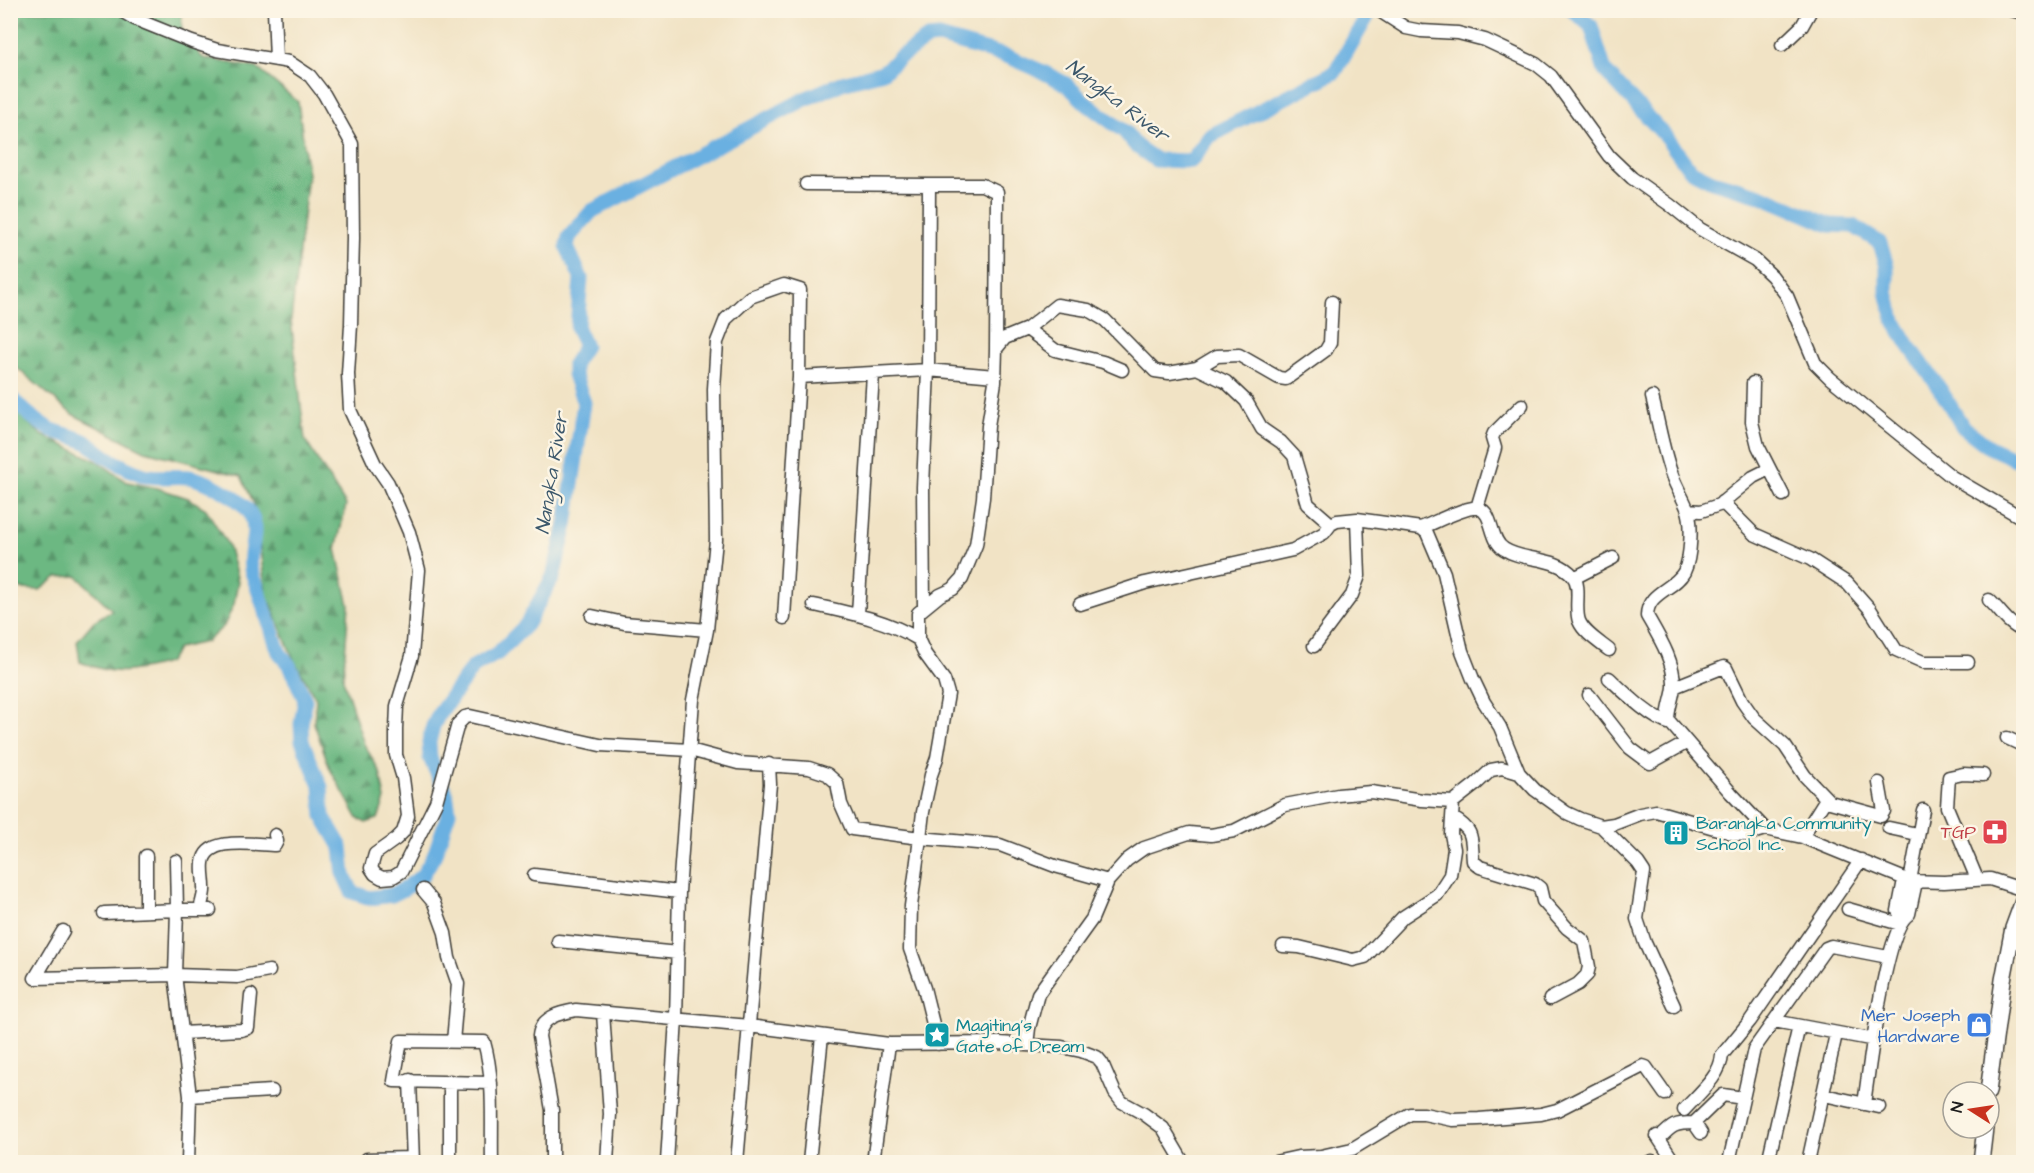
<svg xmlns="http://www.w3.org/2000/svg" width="2034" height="1173" viewBox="0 0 2034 1173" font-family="'Architects Daughter',sans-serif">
<defs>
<pattern id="forest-firs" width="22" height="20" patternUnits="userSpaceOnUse" patternTransform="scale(1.5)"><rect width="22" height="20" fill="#6cb882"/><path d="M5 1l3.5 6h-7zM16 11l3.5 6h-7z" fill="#58956a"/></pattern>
</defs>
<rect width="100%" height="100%" fill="#fcf5e5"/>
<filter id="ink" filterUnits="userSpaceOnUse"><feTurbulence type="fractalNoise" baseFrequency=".0167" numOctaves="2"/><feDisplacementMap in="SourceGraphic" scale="12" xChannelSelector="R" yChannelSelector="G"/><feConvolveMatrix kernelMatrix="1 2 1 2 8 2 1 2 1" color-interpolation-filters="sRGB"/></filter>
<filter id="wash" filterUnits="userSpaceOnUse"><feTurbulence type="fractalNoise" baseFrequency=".008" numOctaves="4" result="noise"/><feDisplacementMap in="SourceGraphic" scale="24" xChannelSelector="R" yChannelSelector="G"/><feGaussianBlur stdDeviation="1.35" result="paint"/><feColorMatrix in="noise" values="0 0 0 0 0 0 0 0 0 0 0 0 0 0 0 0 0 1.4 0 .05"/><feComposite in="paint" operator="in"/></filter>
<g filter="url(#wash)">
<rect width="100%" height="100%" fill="#f1e3c5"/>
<path fill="url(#forest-firs)" stroke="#446a4f" stroke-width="1.5" d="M11,11h170l1,22 21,25 54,10 41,34 10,73 -17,145 14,120 41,65 -10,44 13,56 -6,74 21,65 16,28 5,27 -7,20 -12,4 -8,-4 -28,-50 -16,-46 2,-24 -22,-39 -28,-66 -12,-90 -13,-28 -96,-25 -73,-37 -61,-51z
M10,406l32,29 55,26 30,21 30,6 31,10 18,11 22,36 10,36 -4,23 -10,22 -18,16 -28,6 -10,15c-39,9 -49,14 -88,-1l-3,-21 17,-20 18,-11 -35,-34 -20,1 -17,13 -19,-1 -10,-5z"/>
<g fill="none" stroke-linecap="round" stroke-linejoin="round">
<path stroke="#6ab0e1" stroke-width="15" d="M1572,10l19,16 14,45 62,67 23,32 22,11 48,14 70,30 23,1 27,17 7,24v25l7,28 14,24 32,45 23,38 26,20 35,16
M10,397c12,12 25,24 40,32 11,5 23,7 34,12 8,4 15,11 23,16 11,7 24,14 37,18 15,4 30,0 45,2 17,3 54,22 62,38 8,17 -3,36 0,54l28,83 10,13 16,35 -4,24 1,17 19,46 2,29 18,31 3,28 8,17 18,6 22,-3 12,-6 18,-13 12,-20 15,-44 -3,-19 -16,-35 -1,-16 4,-16 6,-12 34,-47 25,-14 28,-28 27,-48 13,-52 18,-122 -10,-29v-11l11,-17 -8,-17 4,-51 -14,-31 2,-10 23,-26 215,-113 35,-15 41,-11 17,-15 28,-19 11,-1 70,20 32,14 25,13 22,21 37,27 11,14 20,14 35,1 19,-25 125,-64 36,-62"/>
</g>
</g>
<g filter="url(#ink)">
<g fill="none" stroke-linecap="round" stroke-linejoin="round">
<g stroke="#3c3a35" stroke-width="15">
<path id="minor" d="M120,10l15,9 57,23 25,8 72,12 21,14 14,18 28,50 1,94 -2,87 -3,49 2,36 25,54 13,19 21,49 10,38 -7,86 -15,50 -1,23v26l7,23 5,38 -5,16 -7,7 -21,15 -4,14 4,6 7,4 11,-1 8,-5 35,-70 22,-78 7,-7 5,-1 130,29 90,5 48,13 71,5 18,6 10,9 4,21 11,25 68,9 3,-26 8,-37 6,-17 11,-64 -4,-14 -19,-26 -7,-15v-26l22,-18 13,-6 9,-10 14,-34 7,-47 5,-72 7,-44 1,-33 9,-11 22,-9
M274,10l2,50
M1378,10l28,18 15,3 37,2 27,7 51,24 15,12 58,80 23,22 38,27 30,24 55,31 17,16 15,20 28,67 15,15 122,99 72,42
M2010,10l14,3
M1782,45l20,-19 9,-16
M806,184l123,1
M1197,368l20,-12 22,-1 40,23 7,1 40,-29 4,-7 2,-41
M1122,370l-19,-8 -48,-12 -28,-21 30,-24 31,5 17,10 50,51 14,2 28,-5 29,14 20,19 16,28 19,13 13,14 14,48 23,20
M799,377l129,-7 67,6
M1753,383l-1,39 6,24 25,49
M1652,397c7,27 11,55 21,81 4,10 10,20 14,30 6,14 4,50 -3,64 -10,18 -37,20 -37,44 12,21 28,46 27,71 -1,11 -6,21 -6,33l63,73 34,36
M1722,502l32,32 56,25 37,24 23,26 26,41 27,12h45
M1477,508l18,-60 -3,-10 2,-5 28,-28
M1688,510l13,1 18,-6 34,-28 16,-8
M1421,528c13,-5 45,-22 57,-20 16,4 11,32 26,41 20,13 53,7 69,27 9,11 1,31 6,45 5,12 20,21 30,29
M1574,578l39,-20
M1989,600c12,11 19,25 35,31
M1080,604l65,-21 148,-33 31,-17 7,-9 6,-3 20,-2 64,9 6,5 17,40 18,78 11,28 11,23 16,25 19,46 16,17 32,23 13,6 21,7 13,-2 26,-10 16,-3 79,23 10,1 20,-6 37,8 108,44 34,1 46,-3 34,11
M814,605c36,8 73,15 104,34
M924,607l-1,-120 5,-117 1,-185h53l15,7 -1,157
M858,614l15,-240
M592,616l32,7 83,7
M1314,646l38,-51 7,-19 -2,-57
M1609,678c15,14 42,41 62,46
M1674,687l50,-20 2,1 16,33 12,17 31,28 20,30 25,26
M1589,695l41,53 20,15 36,-20
M2007,738l17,8
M1453,818c22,13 18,20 20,43l7,6 55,17 5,4 3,13 24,27 17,13 5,26 -2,8 -9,9 -28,15
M1601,826l37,37 6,9 -7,47 8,24 29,63
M1889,828l28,6
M1802,837l22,-35h6l51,14 3,-5 -5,-28
M176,861l1,49h33
M534,875l145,17
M1977,879l-30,-72 2,-30 14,-3 20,1
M1910,881l13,-71
M423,890l11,13 11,30 4,25 9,26 -5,58
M1848,909l52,15
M200,910c1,-7 5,-16 4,-23 0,-8 -2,-16 -1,-24 3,-28 53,-18 72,-18l2,-4 -2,-6
M146,911v-55
M104,913l73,-3 -2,65 15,121 -2,66
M1903,918l-5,-7 6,-31
M63,931l-28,47 140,-3 62,2 32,-6
M558,941l120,12
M1283,946l16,1 54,13 12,-3 38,-40 34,-22 13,-20 4,-26 -3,-15 2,-32
M603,1013l7,101 -3,48
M1774,1021l101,19
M182,1033l59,-3 7,-2 3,-33
M938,1044l-14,-56 -14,-39 1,-43 9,-68 80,7 55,21 53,15
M1027,1045l35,2 19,4 16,6 5,6 13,30 7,9 22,12 19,14 20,34
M410,1080l3,82
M450,1081v81
M491,1083l-97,-2 7,-40 83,1c11,38 7,81 8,120
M1824,1095l55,12
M190,1096l82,-5
M1864,1104c5,-33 21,-176 45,-190l7,-32
M1684,1110c13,-15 37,-34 38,-55l28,-34 111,-161
M1694,1123l7,10
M1657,1136l17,26
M1659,1139c13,-14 16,-16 35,-16l29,-28 20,3
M367,1159l45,-1
M552,1162v-52l-13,-74c2,-19 20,-23 37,-26l173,16 140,18 111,-1 27,2 2,-17 9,-34 54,-75 16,-38 19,-21 17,-12 45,-15 22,2 23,-4 51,-26 53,-10 33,-3 51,8 31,2 23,-18 15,-14 11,-2 17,5
M667,1162l9,-143 3,-127 14,-192 14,-70 9,-90 -2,-151 3,-47 9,-23 24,-22 34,-12 16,5 -1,87 -15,241
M737,1162l33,-378 -1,-20
M809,1162l13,-126
M873,1162l16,-118
M1275,1162l23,-5 23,-1 31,-7 58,-35h14l29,6 26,-1 62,-5 16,-4 86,-44 3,1 19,27
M1649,1162l3,-1
M1729,1162l25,-113 72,-101 5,-2 57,11
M1768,1162l31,-136
M1808,1162l28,-128"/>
</g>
<g stroke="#3c3a35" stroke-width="18">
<path id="major" d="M1988,1092l15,-112 10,-52 11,-30
M1981,1162l4,-34"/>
</g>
<use href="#minor" stroke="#fff" stroke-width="12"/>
<use href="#major" stroke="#fff" stroke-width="15"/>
</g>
</g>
<defs>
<g id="pharmacy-square" transform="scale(1.35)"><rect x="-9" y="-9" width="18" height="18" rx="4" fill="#e0444e" stroke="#fcf5e5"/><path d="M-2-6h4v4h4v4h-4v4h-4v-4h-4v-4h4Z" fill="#fff"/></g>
<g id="building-square" transform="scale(1.35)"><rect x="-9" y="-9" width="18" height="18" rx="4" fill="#0f9aa8" stroke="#fcf5e5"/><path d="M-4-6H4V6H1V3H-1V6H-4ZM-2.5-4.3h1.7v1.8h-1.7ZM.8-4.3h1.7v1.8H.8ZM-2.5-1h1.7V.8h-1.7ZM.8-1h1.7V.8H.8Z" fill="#fff"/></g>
<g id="shop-square" transform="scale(1.35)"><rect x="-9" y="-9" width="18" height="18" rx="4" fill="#3f7fe0" stroke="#fcf5e5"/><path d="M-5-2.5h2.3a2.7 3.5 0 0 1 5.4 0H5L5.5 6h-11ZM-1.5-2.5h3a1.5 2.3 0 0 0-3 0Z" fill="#fff"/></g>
<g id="sight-square" transform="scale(1.35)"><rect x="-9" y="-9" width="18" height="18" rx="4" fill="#0f9aa8" stroke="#fcf5e5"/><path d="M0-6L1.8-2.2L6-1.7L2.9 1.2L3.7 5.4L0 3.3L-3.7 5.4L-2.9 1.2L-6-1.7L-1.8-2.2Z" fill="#fff"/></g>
</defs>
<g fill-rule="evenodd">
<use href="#pharmacy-square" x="1995" y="832"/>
<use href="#building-square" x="1676" y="833"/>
<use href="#shop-square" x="1979" y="1025"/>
<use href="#sight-square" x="937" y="1035"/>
</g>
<g text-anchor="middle" stroke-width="5" stroke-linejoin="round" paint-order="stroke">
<g font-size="18" fill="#0d838f" stroke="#fcf5e5" text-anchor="start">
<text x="1696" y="829">Barangka Community<tspan x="1696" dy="21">School Inc.</tspan></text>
<text x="956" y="1031">Magiting's<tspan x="956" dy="21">Gate of Dream</tspan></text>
</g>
<g font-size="18" fill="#be3a42" stroke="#fcf5e5" text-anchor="end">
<text x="1976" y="838">TGP</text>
</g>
<g font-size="18" fill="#366cbe" stroke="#fcf5e5" text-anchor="end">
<text x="1960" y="1021">Mer Joseph<tspan x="1960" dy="21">Hardware</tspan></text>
</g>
<g font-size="20" font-style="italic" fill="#3b576b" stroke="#fcf5e5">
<text transform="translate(1118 100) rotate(37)" y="7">Nangka River</text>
<text transform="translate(551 473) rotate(-81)" y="7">Nangka River</text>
</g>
</g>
<rect width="2034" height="1173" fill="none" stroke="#fcf5e5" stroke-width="36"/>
<g transform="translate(1971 1110) rotate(282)"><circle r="28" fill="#fcf5e5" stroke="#a29e95" stroke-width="1.5"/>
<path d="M0-4.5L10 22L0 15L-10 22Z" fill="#c8321e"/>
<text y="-9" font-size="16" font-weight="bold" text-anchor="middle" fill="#1c1c1c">N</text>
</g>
</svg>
